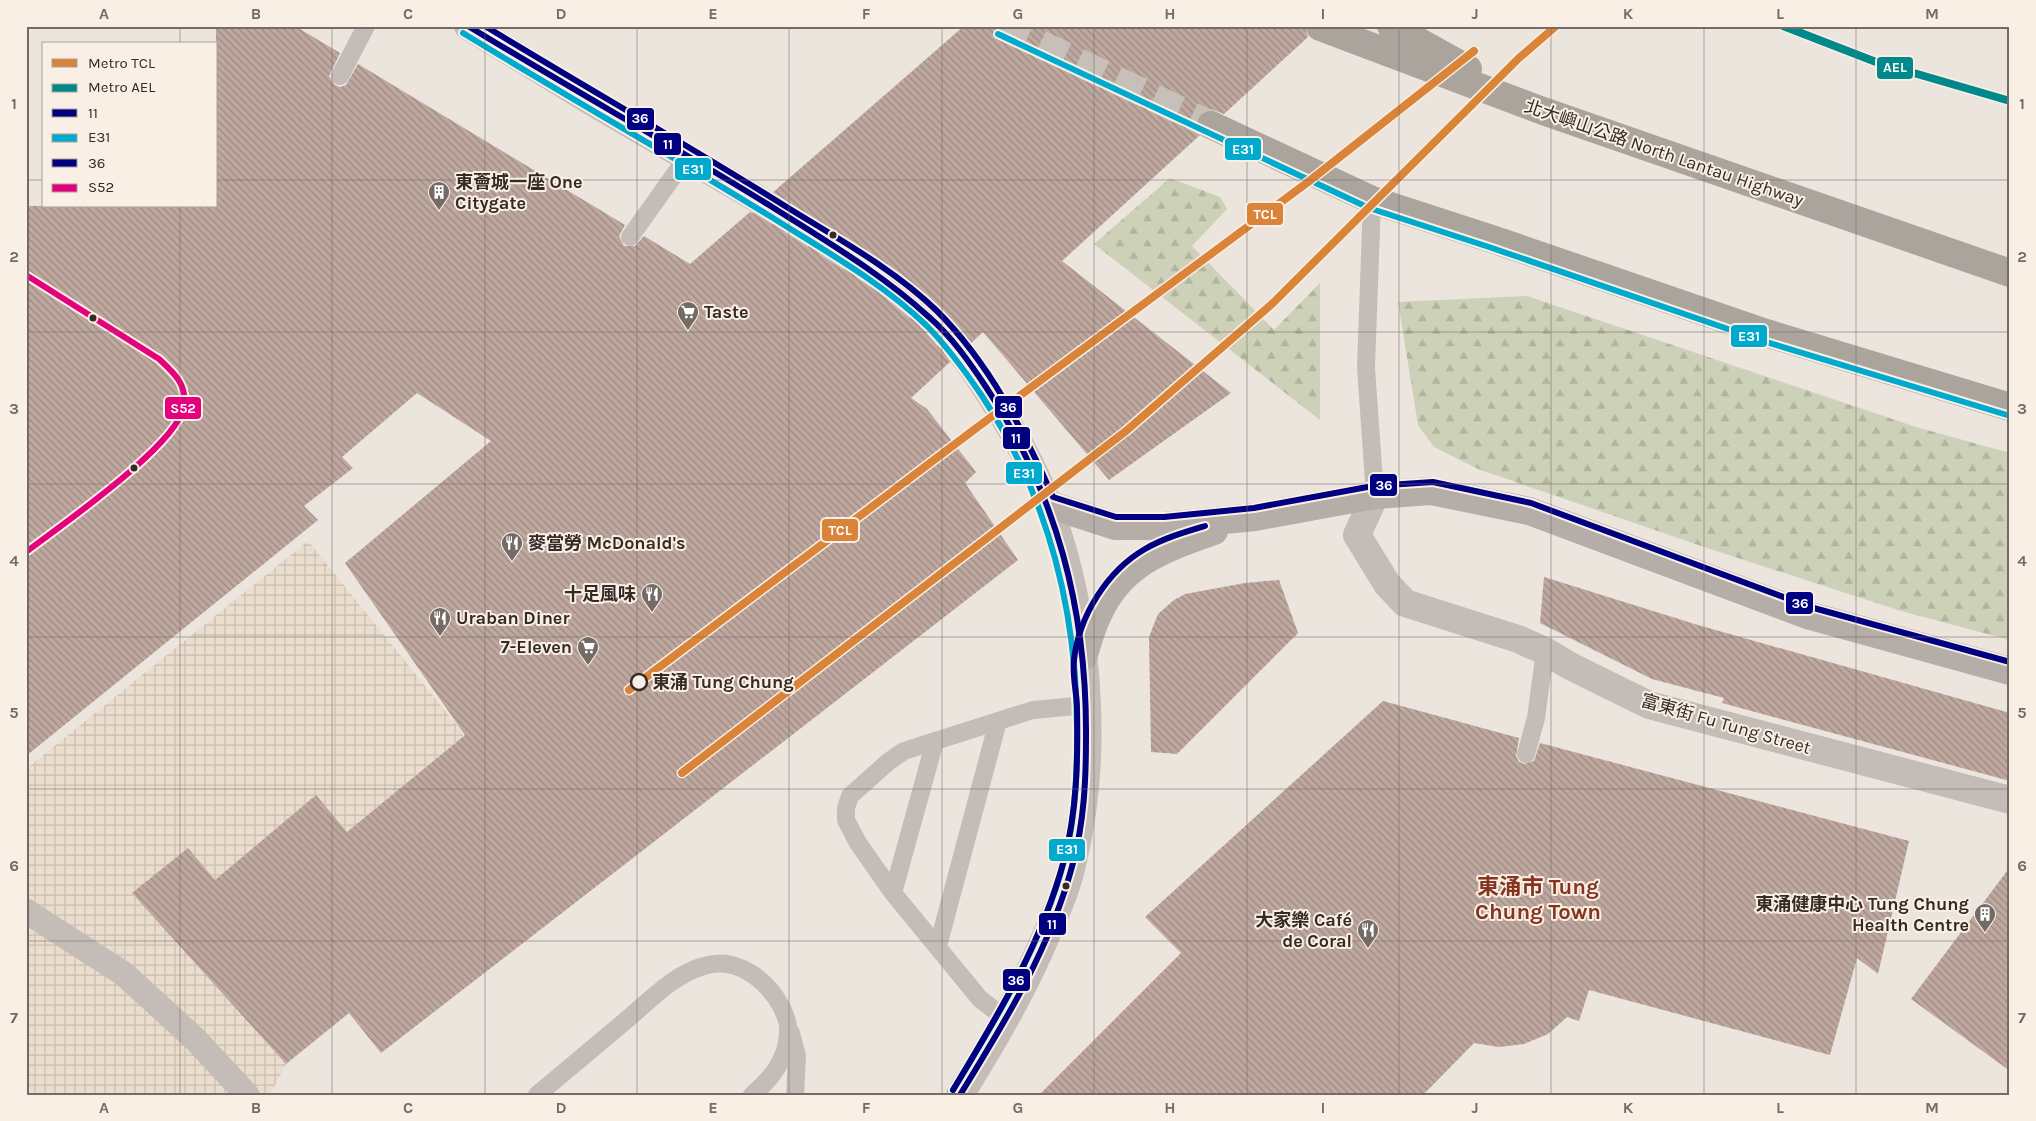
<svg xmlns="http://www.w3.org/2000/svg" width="2036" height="1121" viewBox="0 0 2036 1121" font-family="Karla,'Noto Sans TC',sans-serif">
<defs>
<pattern id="forest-firs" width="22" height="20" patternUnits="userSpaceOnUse" patternTransform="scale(1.25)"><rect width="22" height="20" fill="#cdd1b8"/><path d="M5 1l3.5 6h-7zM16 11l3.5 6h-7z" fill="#b1b49e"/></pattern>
<pattern id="plaza-grid" width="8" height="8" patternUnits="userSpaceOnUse" patternTransform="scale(1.25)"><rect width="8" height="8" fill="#eaddcd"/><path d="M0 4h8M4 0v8" fill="none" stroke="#c9beb0"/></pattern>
<pattern id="building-back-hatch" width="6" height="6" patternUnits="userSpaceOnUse" patternTransform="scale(1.25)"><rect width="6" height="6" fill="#bfa89f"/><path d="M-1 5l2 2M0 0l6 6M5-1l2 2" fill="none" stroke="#9c8981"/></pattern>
</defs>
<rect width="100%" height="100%" fill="#ebe5de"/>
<path fill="url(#forest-firs)" d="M1170,178l50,19 7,12 -35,37 82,84 46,-47v137l-226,-176z
M1527,296l389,131 94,26v187l-109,-29 -197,-64 -226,-78 -44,-22 -16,-22 -20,-123z"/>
<path fill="url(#plaza-grid)" d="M308,541l152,188 3,7 -116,96 -31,-37 -154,131 124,138 -16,31h-244v-326z"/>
<path fill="url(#building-back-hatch)" d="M216,26h79l45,27 -11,23 6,9 5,2 6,-2 12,-21 267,161 -6,11 5,10h11l9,-10 46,28 60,-52 6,2 8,-3 6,-6 1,-11 193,-168h341l3,11 -84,77 -14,-5 -8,4 -5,5 -2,8 5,9 -138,126 169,132 -122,87 -126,-148 -14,13 -11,2 -5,6 -2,8 -40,37 16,11 49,63 -11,11 53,77 -637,493 -32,-40 -63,51 -154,-171 56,-45 27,32 101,-85 31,37 118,-97 -120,-172 146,-122 -74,-48 -75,64 11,11 -49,38 14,14 -292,236v-550h190z
M1544,577l154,48 312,88v68l-288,-78 2,-5 -72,-19 -112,-56z
M1279,580l19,53 -121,121 -26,-2 -2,-115 9,-23 16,-14 11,-6 60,-11z
M1383,701l136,37 -3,18 3,6 5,2 10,-3 6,-18 369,98 -31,133 -21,-16 -27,97 -241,-65 -10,31 -12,-4 -19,17 -24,10 -25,3 -25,-4 -51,52h-384l142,-142 -36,-36z
M2010,867v204l-99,-72z"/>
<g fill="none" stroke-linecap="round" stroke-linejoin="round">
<path stroke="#c6c0b9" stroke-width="28" stroke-dasharray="28 14" stroke-linecap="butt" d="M756,198l128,81 49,41 34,40"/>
<path stroke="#c6c0b9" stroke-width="28" stroke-dasharray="28 14" stroke-linecap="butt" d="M1002,26l209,99"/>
<path stroke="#c4bdb7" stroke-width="18" d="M340,76l26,-50
M1372,200l-6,168 9,127
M630,237l57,-80
M1526,754l10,-36 9,-67
M893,893l42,-152
M938,946l60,-225
M1006,1019l-26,-20 -87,-106 -35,-50 -12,-23v-12l4,-12 38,-34 16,-11 129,-41 53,-5
M791,1033l6,23 -2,39
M537,1095c31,-26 62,-52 93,-78 22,-19 45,-43 74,-51 32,-10 62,13 77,40 3,6 7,15 7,22 1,28 -14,49 -36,67"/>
<path stroke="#c4bdb7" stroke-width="25" d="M26,911l98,63 71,65 52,56"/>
<path stroke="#c4bdb7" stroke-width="28" d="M1375,495l-18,40 30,49 18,19 113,36 27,12 25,15 79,39 361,95"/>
<path stroke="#c4bdb7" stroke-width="28" d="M468,26l121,74 167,98
M960,1095c34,-55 63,-104 88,-164 10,-23 20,-46 25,-71 27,-111 15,-248 -25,-355 -20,-52 -49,-99 -81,-145"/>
<path stroke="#b5ada8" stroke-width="28" d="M1047,504l68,22h49l91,-9 120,-22 56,-4 98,20 278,104 203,56
M1083,657c5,-14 8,-28 14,-40 23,-54 66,-68 117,-86"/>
<path stroke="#aaa49d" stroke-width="28" d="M1391,26l77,43
M1320,27l223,84 467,162
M1211,125l161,75 120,39 274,94 244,74"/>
<g stroke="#f9efe4" stroke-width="10">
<path id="bus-1" d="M468,26c100,61 202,118 301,179 55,35 112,68 160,112 23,20 41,46 57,70 71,107 101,223 100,351 0,42 -2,84 -13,125 -22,84 -68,159 -113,232"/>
</g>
<g stroke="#f9efe4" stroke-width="10">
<path id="bus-2" d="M463,33c103,63 208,122 310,185 52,33 108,64 153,107 21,21 39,46 56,71 67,102 96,219 95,341 0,42 -2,84 -13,124 -22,83 -67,157 -111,229
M998,34l371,174 120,39 274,94 244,74"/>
</g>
<g stroke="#f9efe4" stroke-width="10">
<path id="bus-3" d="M485,26c100,61 201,118 300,180 50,31 109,63 152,105 52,52 87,120 116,186l63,20h48l90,-9 119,-22 60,-4 98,21 279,104 200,55
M953,1090c44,-73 89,-147 111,-230 13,-49 14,-101 13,-151 0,-16 -5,-33 -3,-49 5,-44 33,-89 71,-111 19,-11 40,-17 60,-23"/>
</g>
<g stroke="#f9efe4" stroke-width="10">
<path id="bus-4" d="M26,275l133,84c15,14 28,25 25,47 -6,39 -124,120 -158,146"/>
</g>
<use href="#bus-1" stroke="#000080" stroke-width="6"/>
<use href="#bus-2" stroke="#00a9ce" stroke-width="6"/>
<use href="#bus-3" stroke="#000080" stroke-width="6"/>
<use href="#bus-4" stroke="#e5007d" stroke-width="6"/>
<g stroke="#f9efe4" stroke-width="11">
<path id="metro-1" d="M629,690l346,-261 333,-247 166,-131
M682,773l444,-342 147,-128 246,-245 37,-32"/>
</g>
<g stroke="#f9efe4" stroke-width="11">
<path id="metro-2" d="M1783,26l93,36 134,39"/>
</g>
<use href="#metro-1" stroke="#da843a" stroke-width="8"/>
<use href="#metro-2" stroke="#00888a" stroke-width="8"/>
</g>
<path fill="none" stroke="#746b66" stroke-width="1" stroke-opacity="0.55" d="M180,26v18M332,26v1069M485,26v1069M637,26v1069M789,26v1069M942,26v1069M1094,26v1069M1247,26v1069M1399,26v1069M1551,26v1069M1704,26v1069M1856,26v1069M26,180h18M216,180h1794M180,206v889M26,332h1984M26,484h1984M26,637h1984M26,789h1984M26,941h1984"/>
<defs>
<g id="building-pin" transform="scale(1.125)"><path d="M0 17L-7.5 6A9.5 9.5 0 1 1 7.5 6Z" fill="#746b66" stroke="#f9efe4"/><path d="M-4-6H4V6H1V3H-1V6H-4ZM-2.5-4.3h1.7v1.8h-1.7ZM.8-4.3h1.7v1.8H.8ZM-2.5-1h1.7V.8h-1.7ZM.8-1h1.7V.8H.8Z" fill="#fff"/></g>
<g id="supermarket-pin" transform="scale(1.125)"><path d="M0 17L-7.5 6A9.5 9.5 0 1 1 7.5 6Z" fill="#746b66" stroke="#f9efe4"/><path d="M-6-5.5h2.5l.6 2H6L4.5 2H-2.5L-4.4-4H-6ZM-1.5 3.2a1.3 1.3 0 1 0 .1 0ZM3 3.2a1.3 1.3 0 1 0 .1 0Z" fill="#fff"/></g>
<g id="restaurant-pin" transform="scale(1.125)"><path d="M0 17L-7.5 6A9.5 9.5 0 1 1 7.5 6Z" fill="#746b66" stroke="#f9efe4"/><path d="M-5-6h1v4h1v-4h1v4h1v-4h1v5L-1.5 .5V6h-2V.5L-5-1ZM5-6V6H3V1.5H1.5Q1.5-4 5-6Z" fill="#fff"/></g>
</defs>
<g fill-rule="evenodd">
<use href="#building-pin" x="439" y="192"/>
<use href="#supermarket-pin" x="688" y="312"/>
<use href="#restaurant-pin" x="512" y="543"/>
<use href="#restaurant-pin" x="652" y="594"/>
<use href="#restaurant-pin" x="440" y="618"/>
<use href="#supermarket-pin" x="588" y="647"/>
<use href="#building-pin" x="1985" y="914"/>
<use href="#restaurant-pin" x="1368" y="930"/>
</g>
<g fill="#342a26" stroke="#f9efe4" stroke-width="2">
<circle cx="833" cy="235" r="4.5"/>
<circle cx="93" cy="318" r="4.5"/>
<circle cx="134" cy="468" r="4.5"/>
<circle cx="1066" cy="886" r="4.5"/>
</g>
<circle fill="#f9efe4" stroke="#342a26" stroke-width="2.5" cx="639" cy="682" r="8"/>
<g text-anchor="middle" stroke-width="4" stroke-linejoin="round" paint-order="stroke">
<g font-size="18" fill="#342a26" stroke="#f9efe4">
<text transform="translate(1664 153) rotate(19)" y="6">北大嶼山公路 North Lantau Highway</text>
<text transform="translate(1726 724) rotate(16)" y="6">富東街 Fu Tung Street</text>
</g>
<g font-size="18" font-weight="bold" fill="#342a26" stroke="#f9efe4" text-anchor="start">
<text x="455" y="188">東薈城一座 One<tspan x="455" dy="21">Citygate</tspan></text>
<text x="704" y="318">Taste</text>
<text x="528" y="549">麥當勞 McDonald's</text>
<text x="636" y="600" text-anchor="end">十足風味</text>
<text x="456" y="624">Uraban Diner</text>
<text x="572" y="653" text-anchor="end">7-Eleven</text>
<text x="1969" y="910" text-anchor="end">東涌健康中心 Tung Chung<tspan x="1969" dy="21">Health Centre</tspan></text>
<text x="1352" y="926" text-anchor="end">大家樂 Café<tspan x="1352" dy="21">de Coral</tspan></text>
</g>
<g font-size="18" font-weight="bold" fill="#342a26" stroke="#f9efe4" text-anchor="start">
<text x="652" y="688">東涌 Tung Chung</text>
</g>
<g font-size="22" font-weight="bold" fill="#84341f" stroke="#f9efe4">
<text x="1538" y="894">東涌市 Tung<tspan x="1538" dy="25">Chung Town</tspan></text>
</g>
</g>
<g stroke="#f9efe4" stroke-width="2">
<rect x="1876" y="56" width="38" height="24" rx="5" fill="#00888a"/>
<rect x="626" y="107" width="29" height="24" rx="5" fill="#000080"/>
<rect x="653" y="132" width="29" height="24" rx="5" fill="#000080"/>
<rect x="1224" y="137" width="38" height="24" rx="5" fill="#00a9ce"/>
<rect x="674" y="157" width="38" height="24" rx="5" fill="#00a9ce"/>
<rect x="1246" y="202" width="38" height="24" rx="5" fill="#da843a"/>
<rect x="1730" y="324" width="38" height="24" rx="5" fill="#00a9ce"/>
<rect x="994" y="395" width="29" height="24" rx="5" fill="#000080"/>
<rect x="164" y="396" width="38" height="24" rx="5" fill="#e5007d"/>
<rect x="1002" y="426" width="29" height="24" rx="5" fill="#000080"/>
<rect x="1005" y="461" width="38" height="24" rx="5" fill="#00a9ce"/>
<rect x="1369" y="473" width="29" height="24" rx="5" fill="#000080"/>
<rect x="821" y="518" width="38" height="24" rx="5" fill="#da843a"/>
<rect x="1785" y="591" width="29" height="24" rx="5" fill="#000080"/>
<rect x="1048" y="838" width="38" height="24" rx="5" fill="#00a9ce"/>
<rect x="1038" y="912" width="29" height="24" rx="5" fill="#000080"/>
<rect x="1002" y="968" width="29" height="24" rx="5" fill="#000080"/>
</g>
<g font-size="14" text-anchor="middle" font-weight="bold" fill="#fff">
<text x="1895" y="72">AEL</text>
<text x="640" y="123">36</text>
<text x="668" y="149">11</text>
<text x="1243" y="154">E31</text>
<text x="693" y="174">E31</text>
<text x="1265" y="219">TCL</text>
<text x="1749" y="341">E31</text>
<text x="1008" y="412">36</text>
<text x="183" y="413">S52</text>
<text x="1016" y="443">11</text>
<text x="1024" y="478">E31</text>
<text x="1384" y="490">36</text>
<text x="840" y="535">TCL</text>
<text x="1800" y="608">36</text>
<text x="1067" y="854">E31</text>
<text x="1052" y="929">11</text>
<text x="1016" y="985">36</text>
</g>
<rect width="2036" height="1121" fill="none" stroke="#f9efe4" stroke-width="55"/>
<rect x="42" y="42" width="175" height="165" fill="#f9efe4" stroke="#aaa098"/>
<rect x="52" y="59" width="25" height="8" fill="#da843a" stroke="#aaa098"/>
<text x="88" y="68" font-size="15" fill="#342a26">Metro TCL</text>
<rect x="52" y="84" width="25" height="8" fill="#00888a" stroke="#aaa098"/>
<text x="88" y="92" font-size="15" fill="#342a26">Metro AEL</text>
<rect x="52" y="109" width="25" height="8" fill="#000080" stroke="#aaa098"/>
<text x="88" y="118" font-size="15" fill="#342a26">11</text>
<rect x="52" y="134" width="25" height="8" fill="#00a9ce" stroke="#aaa098"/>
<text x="88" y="142" font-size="15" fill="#342a26">E31</text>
<rect x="52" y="159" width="25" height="8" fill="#000080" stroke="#aaa098"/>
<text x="88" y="168" font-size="15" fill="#342a26">36</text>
<rect x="52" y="184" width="25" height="8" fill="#e5007d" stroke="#aaa098"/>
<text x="88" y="192" font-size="15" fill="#342a26">S52</text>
<rect x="28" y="28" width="1980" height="1066" fill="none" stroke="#746b66" stroke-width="2"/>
<g font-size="16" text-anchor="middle" font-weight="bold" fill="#746b66">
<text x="104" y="19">A</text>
<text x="256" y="19">B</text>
<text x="408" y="19">C</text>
<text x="561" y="19">D</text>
<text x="713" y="19">E</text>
<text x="866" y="19">F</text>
<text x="1018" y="19">G</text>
<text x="1170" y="19">H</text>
<text x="1323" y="19">I</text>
<text x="1475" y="19">J</text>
<text x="1628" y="19">K</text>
<text x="1780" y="19">L</text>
<text x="1932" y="19">M</text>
<text x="14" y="109">1</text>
<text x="2022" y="109">1</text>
<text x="14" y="262">2</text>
<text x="2022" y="262">2</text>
<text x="14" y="414">3</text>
<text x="2022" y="414">3</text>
<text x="14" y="566">4</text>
<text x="2022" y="566">4</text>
<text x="14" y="718">5</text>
<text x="2022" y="718">5</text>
<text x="14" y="871">6</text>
<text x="2022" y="871">6</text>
<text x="14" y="1023">7</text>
<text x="2022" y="1023">7</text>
<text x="104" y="1113">A</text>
<text x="256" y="1113">B</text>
<text x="408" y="1113">C</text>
<text x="561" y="1113">D</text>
<text x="713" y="1113">E</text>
<text x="866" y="1113">F</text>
<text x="1018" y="1113">G</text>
<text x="1170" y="1113">H</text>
<text x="1323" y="1113">I</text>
<text x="1475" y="1113">J</text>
<text x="1628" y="1113">K</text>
<text x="1780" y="1113">L</text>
<text x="1932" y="1113">M</text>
</g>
</svg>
